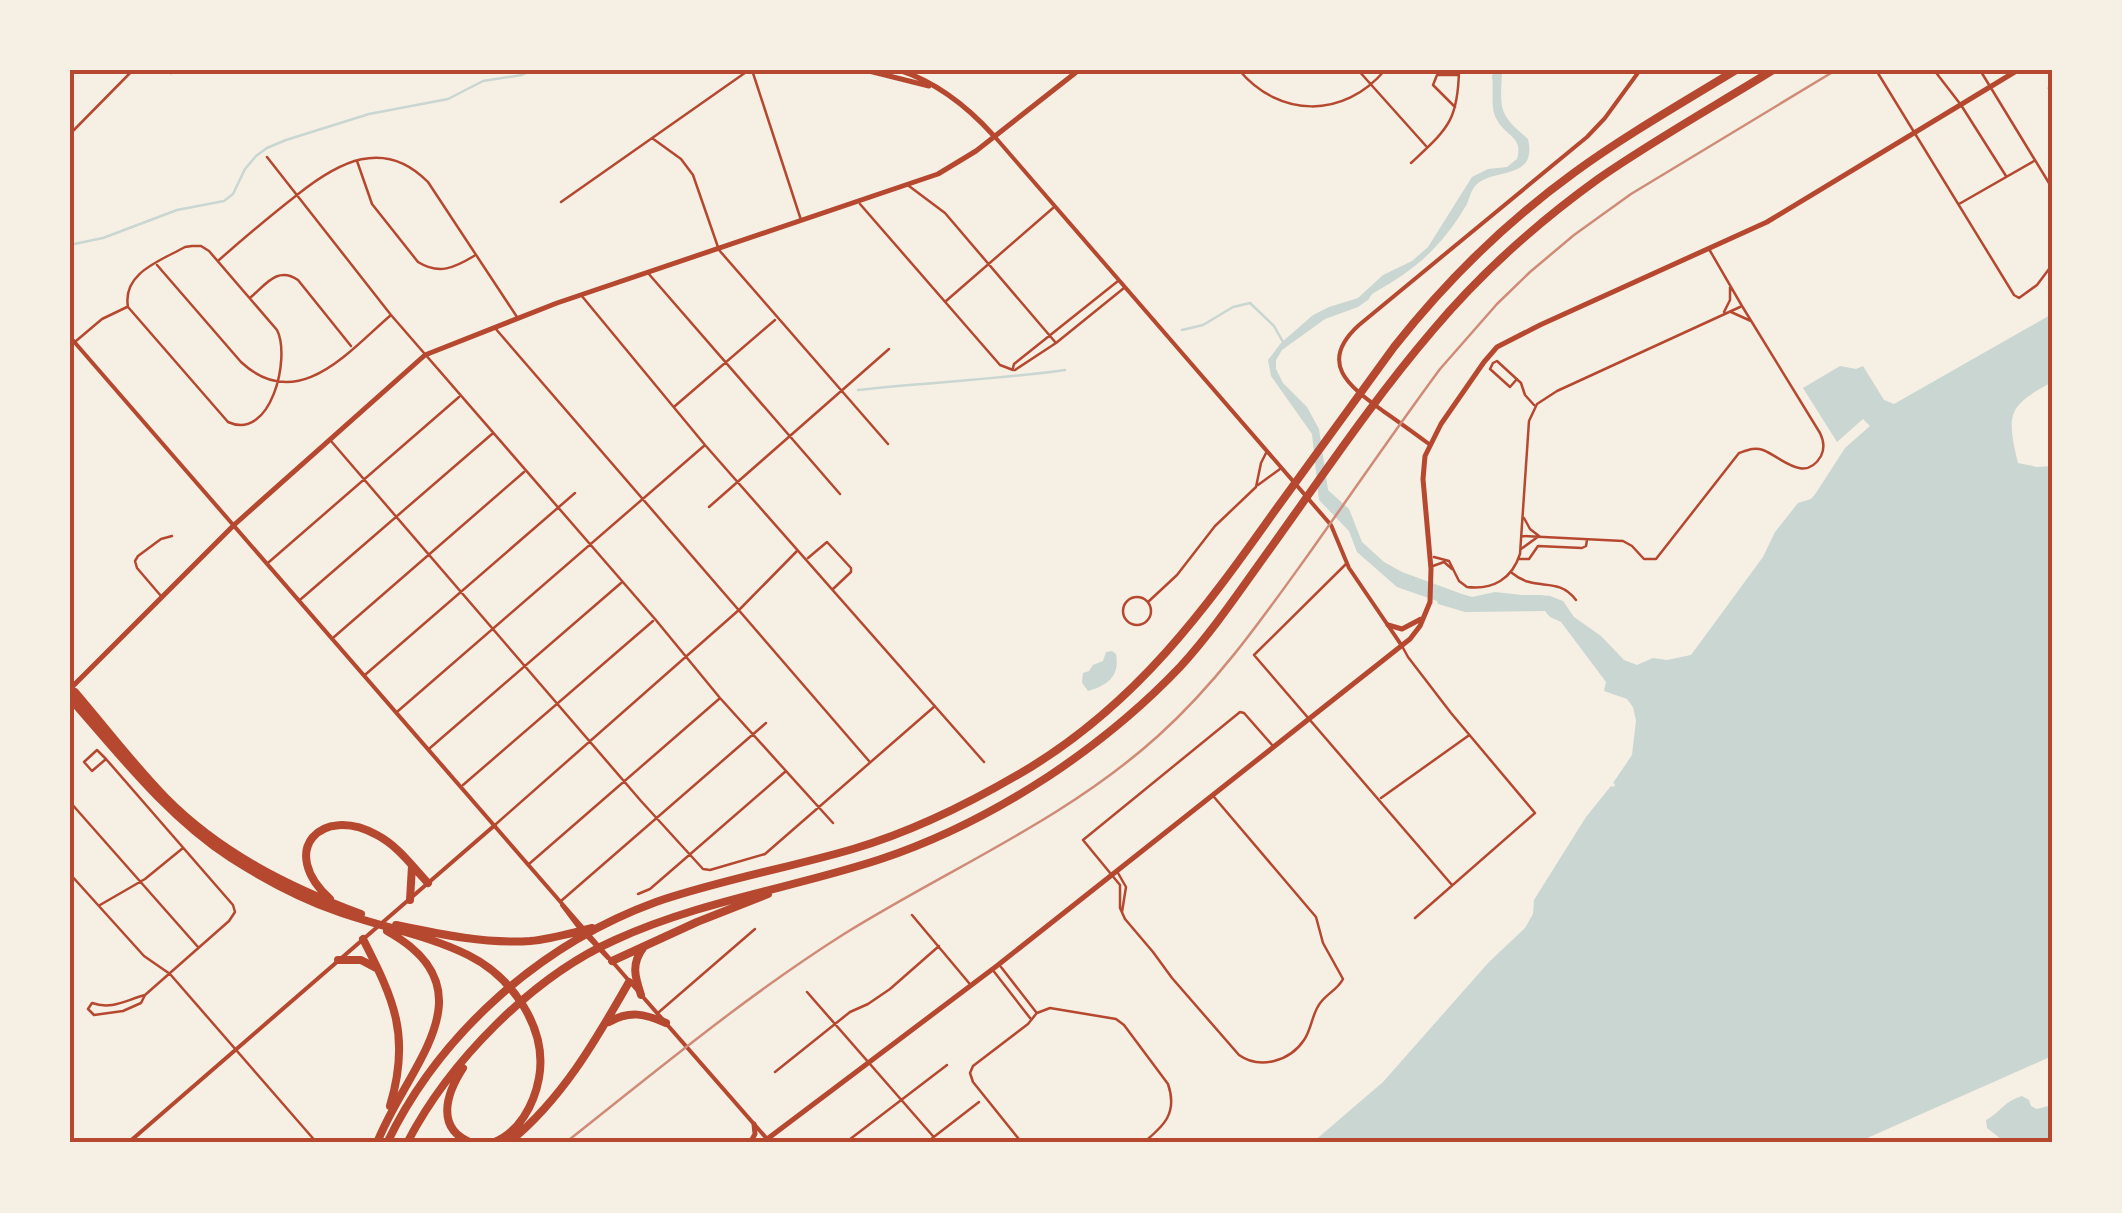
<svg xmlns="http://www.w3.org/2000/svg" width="2122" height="1213" viewBox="0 0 2122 1213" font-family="Montserrat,sans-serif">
<rect width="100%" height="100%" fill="#f6efe4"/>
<path fill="#c9d6d2" d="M1494,70h7l1,2c-2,39 -3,42 26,67 10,45 -40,26 -55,50 -3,5 -4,10 -6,15 -26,44 -51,65 -95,90l-4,6 -10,7 -33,12 -43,31 -6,10v9l7,14 24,24 12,22 9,61 21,19 13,33 22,20 18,10 60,22 10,3 23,-5 27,3h18l10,1 13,5 11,16 27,19 23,24 13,5 16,-7 14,2 24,-5 72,-98 12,-25 23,-29 13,-4 5,-6 29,-45 25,-22 -7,-7 -26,23 -34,-54 37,-22 16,3 7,-3 21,34 10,4 158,-90v68c-44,24 -46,31 -34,81l19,4 15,-1v590l-196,87h-544l71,-61 106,-120 36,-34 8,-14 1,-14 52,-83 25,-31 3,1 1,-3 -2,-1 19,-28 4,-34 -3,-14 -6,-8 -23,-8 2,-9 -45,-60 -11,-5 -5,-6 -80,1 -27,-8 -1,-3 -40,-14 -40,-35 -8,-21 -30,-31 -7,-66 -41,-58 -3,-16 13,-17 32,-28 16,-8 29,-9 25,-23 29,-14 16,-14 44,-70 16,-8 19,-2 10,-8c7,-23 -12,-22 -21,-41 -6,-12 -2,-29 -4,-42z
M1112,651l4,3c4,22 -8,31 -28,37l-6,-8 1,-10 6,-2 4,-6 10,-4 3,-9z
M2022,1096l7,4 2,6 6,3 15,-4v38h-46l-19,-15 -1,-8c15,-8 17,-18 36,-24z"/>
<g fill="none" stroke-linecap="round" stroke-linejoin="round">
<path stroke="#c9d6d2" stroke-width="2.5" d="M74,244l29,-6 74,-28 47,-9 9,-7 12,-25 11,-13 11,-8 19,-8 83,-26 79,-15 35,-18 39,-6 10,-5
M1182,330l21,-5 30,-18 17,-4 24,23 9,16
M858,390c69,-8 138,-10 207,-20"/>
<path stroke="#b5482f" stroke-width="2.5" d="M166,70l5,3
M752,70l49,150
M1239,70c40,48 105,49 146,0
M1358,70l68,76
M1876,70l138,225 5,3 18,-13 15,-20
M1934,70l27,35 45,71
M1980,70l72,118
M2052,82l-3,6 3,16
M1455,107l-22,-22 4,-10h20
M70,134l63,-64
M652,138l29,21 12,16 26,75 169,194
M267,157l124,158 264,304 65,79 113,125
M357,161l15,43 46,58c21,13 36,6 56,-6
M1411,163c36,-34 47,-41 48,-93
M909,186l36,27 111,130
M561,202l188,-132
M860,204l140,161 13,5
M1959,204l75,-43
M192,246h9l8,5 68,79c14,27 -6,112 -49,92l-100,-115c-6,-34 32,-46 57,-60z
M219,260c25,-22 51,-44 78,-65 41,-33 87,-58 131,-13l89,135
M157,265l84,97c57,53 108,-11 150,-47
M648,273l192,221
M581,295l124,150 279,317
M251,297c15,-13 27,-31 47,-17l53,66
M946,301l107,-93
M1724,312l6,-12v-13
M1731,312l20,9
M495,328l374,433
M76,341l26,-22 25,-12
M1013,368l1,-4 104,-83
M1015,370l41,-27 68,-55
M1517,379l-7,8 -20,-18 3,-6 4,-2 24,22 4,12 9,10
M675,406l100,-86
M331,441l310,360 62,68 7,1 55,-16 170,-148
M1258,485l22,-16
M709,507l180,-158
M1522,536l101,5 9,5 12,13h12l83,-106c9,-3 15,-6 24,-3 18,7 42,34 58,6 4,-8 3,-15 -1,-23l-78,-127 -33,-57
M1521,549l18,-13 -9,-7 -6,-11
M1434,557l15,4 10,20 8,6c26,3 45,-8 53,-33l9,-133 8,-17 20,-13 183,-84
M808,558l19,-16 24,26v4l-18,17
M1519,559h10l9,-13 44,2 4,-2 1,-6
M269,562l190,-165
M1346,564l-92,91 198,230
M1433,566l11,-4 8,7
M1512,573c24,20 45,2 64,27
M161,596l-24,-28 -2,-7 3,-5 23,-17 11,-3
M1123 611a14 14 0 1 1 28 0a14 14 0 1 1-28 0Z
M301,599l191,-165
M1148,602l29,-27 38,-49 41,-39 5,-24 5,-10
M334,637l190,-165
M1402,646l6,11 43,56 84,100 -120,105
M366,674l209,-181
M398,711l307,-266
M430,748l191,-165
M106,759l-14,12 -8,-9 13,-12 9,9 127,146 2,7 -6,9 -84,74 -4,8 -18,8 -29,4 -6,-6 4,-6c20,7 34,-3 53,-8
M463,785l190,-164
M1214,797l102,120 7,26 20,36c-5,10 -15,14 -22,23 -9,10 -9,27 -17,38 -14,21 -44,30 -65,15l-67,-77 -19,-26 -28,-33 -5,-11v-23l-37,-45 157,-128 4,1 29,33
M1381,798l87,-62
M70,802l128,145
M496,824l244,-215 57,-58
M529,864l190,-165
M1118,873l8,14 -4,25
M70,874l74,82 26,18 147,169
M638,894l12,-5 136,-118
M561,901l205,-178
M100,905l45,-26 38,-31
M912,915l57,68
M1001,967l35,45
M992,969l38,49
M807,992l132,151
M659,1012l96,-83
M1037,1013l13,-5 66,11 8,6 44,59c10,29 -4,42 -25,59
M775,1072l75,-60 18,-8 22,-15 49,-43
M845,1143l102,-78
M926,1143l53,-41
M1022,1143l-49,-61 -3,-9 3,-7 55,-42 8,-10"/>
<path stroke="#b5482f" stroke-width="4" d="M995,137l336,388 18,43 53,78
M70,337l567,653
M1429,444c-15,-11 -30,-22 -46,-33 -34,-25 -66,-48 -24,-86l228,-188 18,-19 35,-48
M562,905l18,24
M587,936l21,22
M643,997l125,143
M128,1143l367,-318"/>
<path stroke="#b5482f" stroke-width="5" d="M1388,625l14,4 19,-10
M750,1143l5,-9 -1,-10
M762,1143l236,-178 412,-326 10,-13 10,-24 1,-33 -8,-90 2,-23 16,-32 43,-62 13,-15 43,-22 227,-103 251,-152"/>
<path stroke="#b5482f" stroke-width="5" d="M865,70l64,16
M899,70c37,12 69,37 95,66
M70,689l164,-164 191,-170 132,-52 381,-129 38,-23 103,-81"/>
<path stroke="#b5482f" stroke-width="8" d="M70,691l5,1c30,35 58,72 90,105 55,56 124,90 196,117
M70,698c50,57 97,118 161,160 33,21 70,41 108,54 42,15 89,23 129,43 44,22 80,73 71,123 -5,27 -20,55 -47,65
M330,899c-53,-48 -9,-95 47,-64 21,11 35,31 51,48
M410,900l2,-34
M396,925c43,9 89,19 134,16 21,-2 41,-8 62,-13
M363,939c31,61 48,97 27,167
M338,960h23l15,8
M612,961l85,-39 71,-28
M641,995c-6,-18 -10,-31 2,-47
M609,1022c21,-12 36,-8 57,1
M463,1068c-17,26 -28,61 9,75
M377,1143c29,-76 118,-152 10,-212
M387,1143c53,-110 154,-199 269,-241 64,-22 132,-34 197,-53 62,-18 123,-49 178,-82 107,-66 172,-155 243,-255 40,-55 80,-110 120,-165 52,-66 112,-125 181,-175 51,-37 107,-69 161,-102
M407,1143c42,-81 125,-166 208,-203 85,-39 178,-52 266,-81 60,-20 116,-49 168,-83 48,-32 92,-68 131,-109 32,-35 59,-75 87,-114 54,-75 106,-153 166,-223 48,-57 104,-107 165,-151 56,-39 117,-73 175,-109
M508,1143c53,-42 88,-103 121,-161"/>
<path stroke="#cf8b77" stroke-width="2.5" d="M565,1143c91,-72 181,-147 279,-209 106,-66 221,-114 314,-198 59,-53 104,-117 150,-181 44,-62 87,-125 132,-186l57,-65 33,-32 44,-37 57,-41 205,-124"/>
</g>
<rect width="2122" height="1213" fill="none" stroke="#f6efe4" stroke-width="145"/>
<rect x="72" y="72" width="1978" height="1068" fill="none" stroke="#b5482f" stroke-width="4"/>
</svg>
